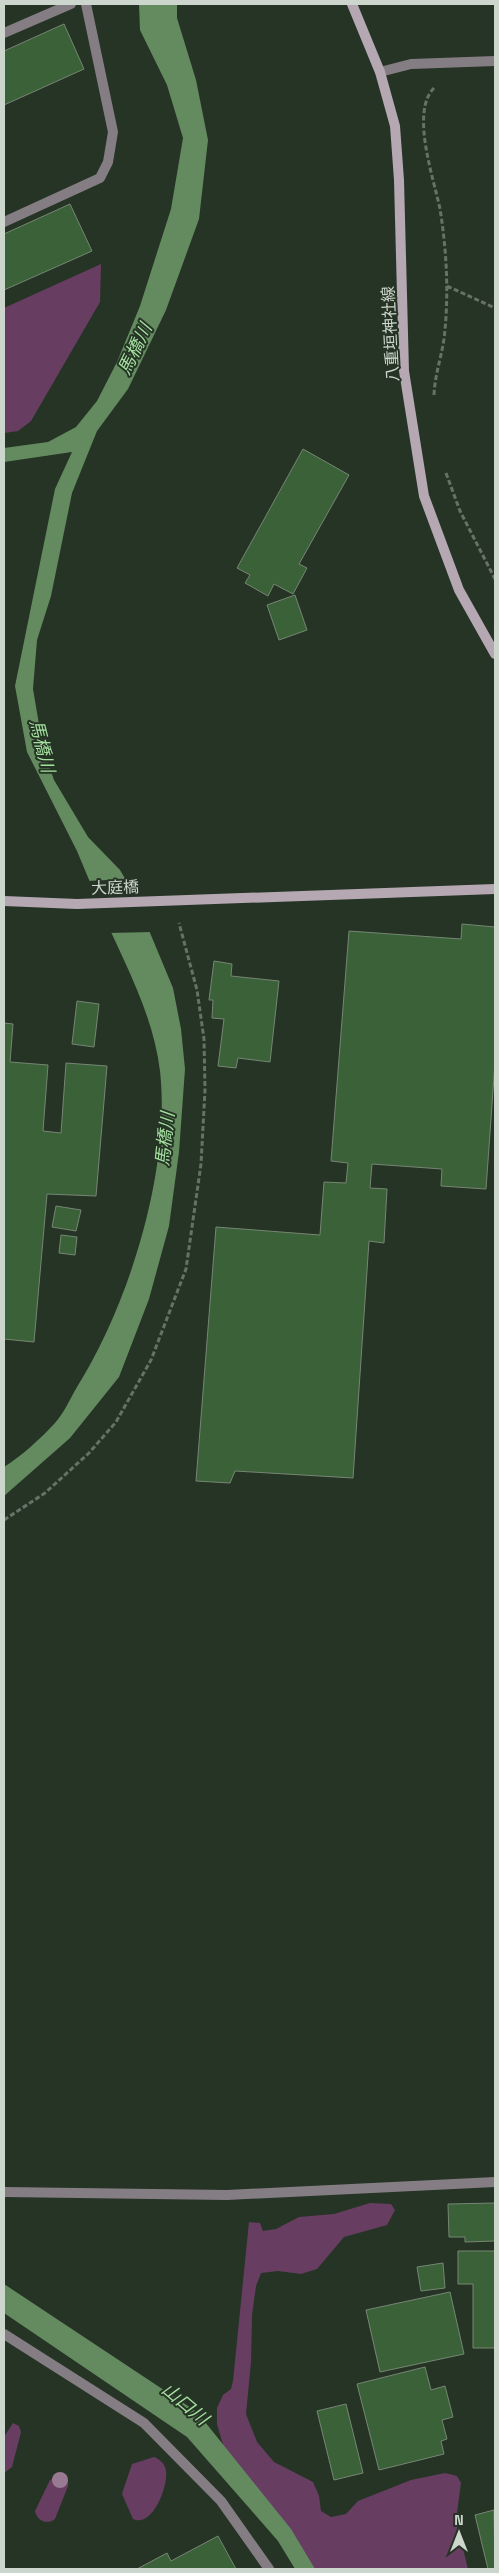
<svg xmlns="http://www.w3.org/2000/svg" width="499" height="2573" viewBox="0 0 499 2573" font-family="'Space Grotesk','Noto Sans JP',sans-serif">
<rect width="100%" height="100%" fill="#263425"/>
<path fill="#673e62" d="M101,264l-1,38 -69,119 -13,10 -14,2v-125z
M370,2203l21,1 4,6 -8,15 -43,12 -27,32 -16,5 -23,-3 -17,2 -5,13 -4,29 -1,47 -5,52 11,28 17,20 39,20 6,14 2,15 10,6 15,-3 12,-13 53,-21 34,-7 12,3 4,7 -5,37 12,49h-157l-85,-114 -9,-31v-16l6,-13 8,-6 2,-8 16,-159 11,1 3,8 13,-2 23,-12 35,-3z
M13,2423l6,3 2,6 -9,35 -8,6v-36z
M154,2457c5,2 9,5 11,10 6,14 -12,62 -32,52l-11,-25 10,-30z
M60,2474l8,6v6l-13,33c-8,6 -18,2 -20,-8l15,-31z"/>
<path fill="#648b60" d="M139,4h38v14l19,62 12,60 -9,79 -33,91 -38,79 -31,42 -25,62 -21,103 -14,44 -4,49 10,59 11,32 34,57 32,33 17,29h-40l-20,-48 -50,-99 -12,-66 40,-197 17,-37 -68,10v-14l44,-6 28,-15 21,-26 20,-39 23,-56 31,-97 12,-71 -16,-53 -27,-55z
M138,904l35,84 8,41 4,40 -6,83 -10,74 -20,73 -30,78 -49,61 -66,58v-29c18,-11 37,-29 51,-44 9,-10 15,-24 22,-36 52,-83 94,-217 83,-316 -7,-59 -38,-112 -61,-166z
M4,2284l193,128 94,117 24,40h-20l-17,-28 -91,-104 -183,-124z"/>
<path fill="#263425" d="M128,879l11,19 -44,2 -8,-19z
M141,903l11,29 -44,1 -12,-27z"/>
<path fill="#3b6138" stroke="#768674" d="M64,24l20,45 -80,36v-54z
M70,204l22,47 -88,39v-56z
M303,449l46,26 -50,89 8,4 -14,26 -19,-10 -6,12 -23,-13 5,-8 -13,-7z
M295,595l12,35 -28,10 -12,-35z
M462,924l33,3v135l-9,127 -45,-3 1,-17 -70,-5 -2,24 17,1 -3,54 -15,-2 -16,237 -118,-7 -5,12 -34,-2 20,-254 104,8 4,-53 22,1 2,-20 -17,-2 18,-230 112,8z
M214,961l18,3 -1,12 48,5 -9,81 -32,-4 -2,10 -18,-2 6,-47 -12,-1 1,-18h-4z
M77,1001l22,3 -5,43 -22,-3z
M4,1023l9,1 -3,38 38,3 -5,66 18,2 5,-70 41,3 -11,130 -49,-2 -13,148 -30,-3z
M56,1206l25,4 -5,21 -24,-4z
M61,1235l16,2 -2,18 -16,-2z
M495,2203v38l-30,1v-5h-16l-1,-33z
M458,2251h37v97h-22v-64h-15z
M443,2263l2,25 -24,3 -4,-24z
M450,2292l14,62 -84,18 -14,-62z
M425,2367l6,23 14,-4 8,31 -11,3 5,19 -6,2 3,13 -65,16 -22,-86z
M346,2404l17,69 -29,7 -17,-69z
M494,2510l1,59h-7l-13,-54z
M218,2536l18,33h-99l30,-16 4,8z"/>
<g fill="none" stroke-linecap="round" stroke-linejoin="round">
<path stroke="#667265" stroke-width="3" stroke-dasharray="5 2.5" stroke-linecap="butt" d="M447,286l48,22
M434,395c1,-21 7,-36 10,-56 5,-42 3,-87 -4,-130 -6,-30 -30,-97 -6,-121
M446,473l14,38 35,68
M4,1520l41,-27 44,-40 27,-31 35,-62 35,-91 15,-105 4,-74 -1,-51 -7,-49 -18,-67"/>
<path stroke="#857d84" stroke-width="10" d="M4,33l67,-29"/>
<path stroke="#857d84" stroke-width="10" d="M380,72l31,-8 84,-3
M4,222l96,-44 8,-16 5,-30 -27,-128
M4,2192l223,3 268,-13
M4,2334l140,89 77,78 48,68"/>
<path stroke="#b5a8b3" stroke-width="10" d="M352,4l28,68 15,54 4,54 5,191 20,125 35,94 36,64
M4,901l73,3 418,-15"/>
</g>
<circle fill="#987a92" cx="60" cy="2480" r="8"/>
<g text-anchor="middle" stroke-width="4" stroke-linejoin="round" paint-order="stroke">
<g font-size="16" fill="#cdd6cc" stroke="#263425">
<text transform="translate(390 334) rotate(-93)" y="6">八重垣神社線</text>
<text transform="translate(115 887) rotate(-2)" y="6">大庭橋</text>
</g>
<g font-size="18" font-style="italic" fill="#a4df9f" stroke="#263425">
<text transform="translate(135 349) rotate(-64)" y="6">馬橋川</text>
<text transform="translate(42 746) rotate(76)" y="6">馬橋川</text>
<text transform="translate(165 1139) rotate(-84)" y="6">馬橋川</text>
<text transform="translate(185 2404) rotate(40)" y="6">山口川</text>
</g>
</g>
<rect width="499" height="2573" fill="none" stroke="#cdd6cc" stroke-width="10"/>
<g transform="translate(459 2533)" stroke="#263425" stroke-width="4" paint-order="stroke">
<path d="M0-4L9 19L0 12L-9 19Z" fill="#cdd6cc"/>
<text y="-8" font-size="14" font-weight="bold" text-anchor="middle" fill="#cdd6cc">N</text>
</g>
</svg>
